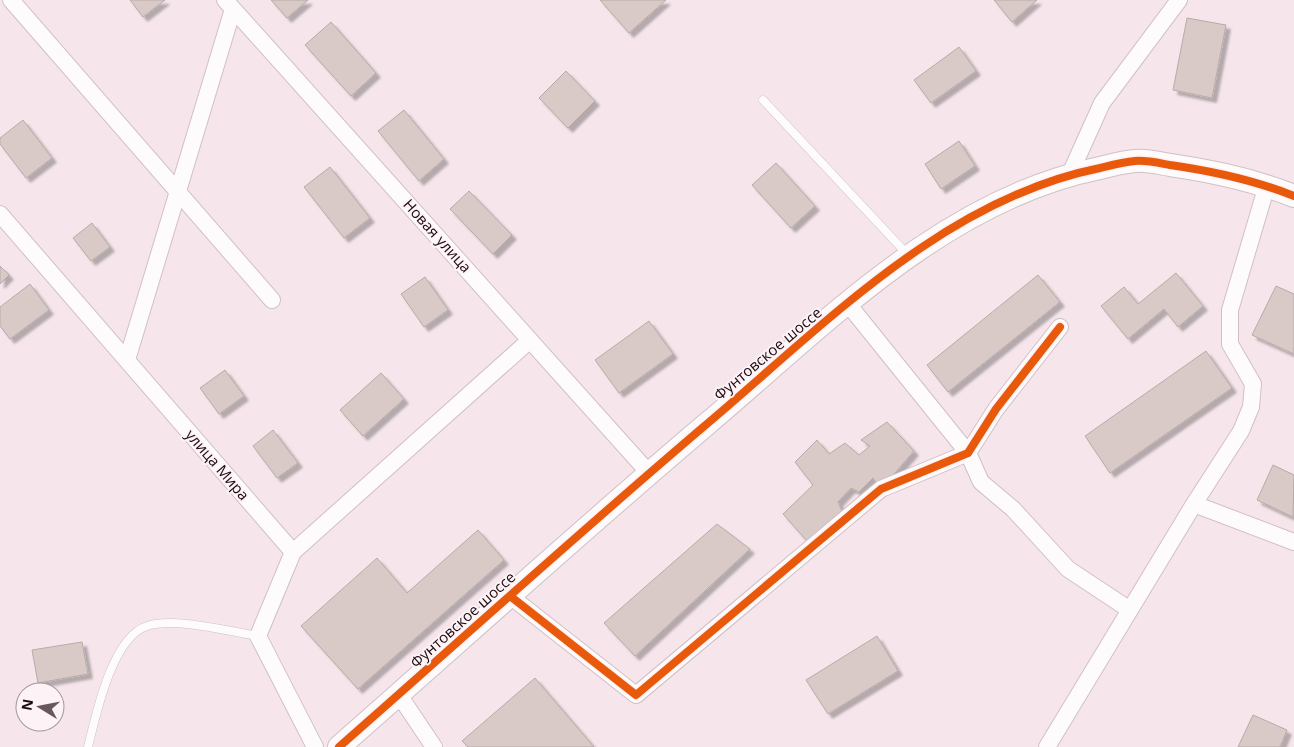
<svg xmlns="http://www.w3.org/2000/svg" width="1294" height="747" viewBox="0 0 1294 747" font-family="'Open Sans',sans-serif">
<defs>
<filter id="shadow"><feDropShadow dx="4.5" dy="4.5" stdDeviation="1" flood-color="#0004"/></filter>
</defs>
<rect width="100%" height="100%" fill="#f6e6eb"/>
<path fill="#d9cac7" stroke="#b8aaa7" filter="url(#shadow)" d="M130,0h35l-22,17z
M271,0h37l-21,18z
M600,0h66l-37,33z
M994,0h43l-25,22z
M1187,18l39,7 -14,73 -39,-8z
M331,22l45,51 -25,23 -46,-51z
M959,47l17,24 -45,32 -17,-23z
M566,71l29,30 -27,27 -29,-30z
M404,110l40,49 -25,22 -41,-50z
M23,120l29,38 -26,20 -26,-34v-6z
M959,141l16,25 -34,23 -16,-25z
M776,163l39,43 -24,22 -39,-43z
M330,167l40,51 -26,20 -40,-51z
M469,191l43,44 -19,19 -43,-45z
M92,223l18,24 -19,14 -18,-23z
M0,266l9,9 -9,9z
M1176,273l27,33 -25,21 -14,-18 -36,30 -27,-33 23,-19 14,17z
M1038,275l22,27 -112,90 -21,-27z
M425,277l23,33 -24,17 -23,-33z
M30,284l19,26 -39,29 -10,-13v-19z
M1276,286l18,8v60l-42,-19z
M649,321l24,33 -54,39 -24,-33z
M1206,351l26,37 -122,85 -25,-37z
M225,370l19,26 -25,18 -19,-26z
M381,373l23,26 -41,37 -23,-26z
M887,422l27,29 -33,38 -8,-11 -14,14 -8,-4 -13,14 4,9 -35,30 -24,-27 30,-29 -18,-23 22,-22 12,14 16,-11 14,12 11,-9 -9,-6z
M273,430l25,33 -21,15 -24,-32z
M1273,465l21,10 -1,42 -36,-17z
M717,524l33,25 -115,107 -31,-33z
M478,530l26,30 -146,129 -57,-63 76,-68 30,35z
M877,636l21,35 -70,43 -22,-34z
M82,642l6,32 -50,9 -6,-33z
M535,678l59,69h-126l-6,-6z
M1253,715l34,15 -7,17h-42z"/>
<g fill="none" stroke-linecap="round" stroke-linejoin="round">
<g stroke="#d0c0c5" stroke-width="9">
<path id="lane" d="M763,100l145,155
M88,747c8,-32 24,-110 59,-121 27,-9 81,5 111,10"/>
</g>
<g stroke="#d0c0c5" stroke-width="18">
<path id="street" d="M11,0l261,300
M225,0l424,473
M1070,174l32,-71 77,-103
M0,214l293,338 -35,84 57,111
M848,304l120,149 13,29 32,27 55,60 62,41
M127,360l106,-351
M1194,504l100,38
M293,552l237,-212
M510,596l126,99 245,-206 87,-36 28,-44 64,-82
M399,695l35,52
M1047,747l147,-243 47,-73 10,-24 2,-23 -23,-40v-34l37,-125"/>
</g>
<g stroke="#d0c0c5" stroke-width="24">
<path id="secondary" d="M339,747c123,-108 244,-218 369,-324 117,-99 237,-224 392,-255 12,-3 23,-6 35,-7 11,-1 24,2 35,4 42,6 84,15 124,31"/>
</g>
<use href="#lane" stroke="#fefbfc" stroke-width="8"/>
<use href="#street" stroke="#fefbfc" stroke-width="16"/>
<use href="#secondary" stroke="#fefbfc" stroke-width="22"/>
<g stroke="#fdf2f5" stroke-width="11">
<path id="cycleway" d="M510,596l126,99 245,-206 87,-36 28,-44 64,-82
M339,747c123,-108 244,-218 369,-324 117,-99 237,-224 392,-255 12,-3 23,-6 35,-7 11,-1 24,2 35,4 42,6 84,15 124,31"/>
</g>
<use href="#cycleway" stroke="#e8590c" stroke-width="8"/>
</g>
<g text-anchor="middle" stroke-width="4" stroke-linejoin="round" paint-order="stroke">
<g font-size="15" fill="#1b0b11" stroke="#fdf2f5">
<text transform="translate(437 236) rotate(48)" y="5">Новая улица</text>
<text transform="translate(768 354) rotate(-40)" y="5">Фунтовское шоссе</text>
<text transform="translate(217 465) rotate(49)" y="5">улица Мира</text>
<text transform="translate(463 620) rotate(-42)" y="5">Фунтовское шоссе</text>
</g>
</g>
<g transform="translate(40 707) rotate(280)"><circle r="24" fill="#fdf2f5" stroke="#a3969a"/>
<path d="M0-4L9 19L0 12L-9 19Z" fill="#68585d"/>
<text y="-8" font-size="14" font-weight="bold" text-anchor="middle" fill="#1b0b11">N</text>
</g>
</svg>
